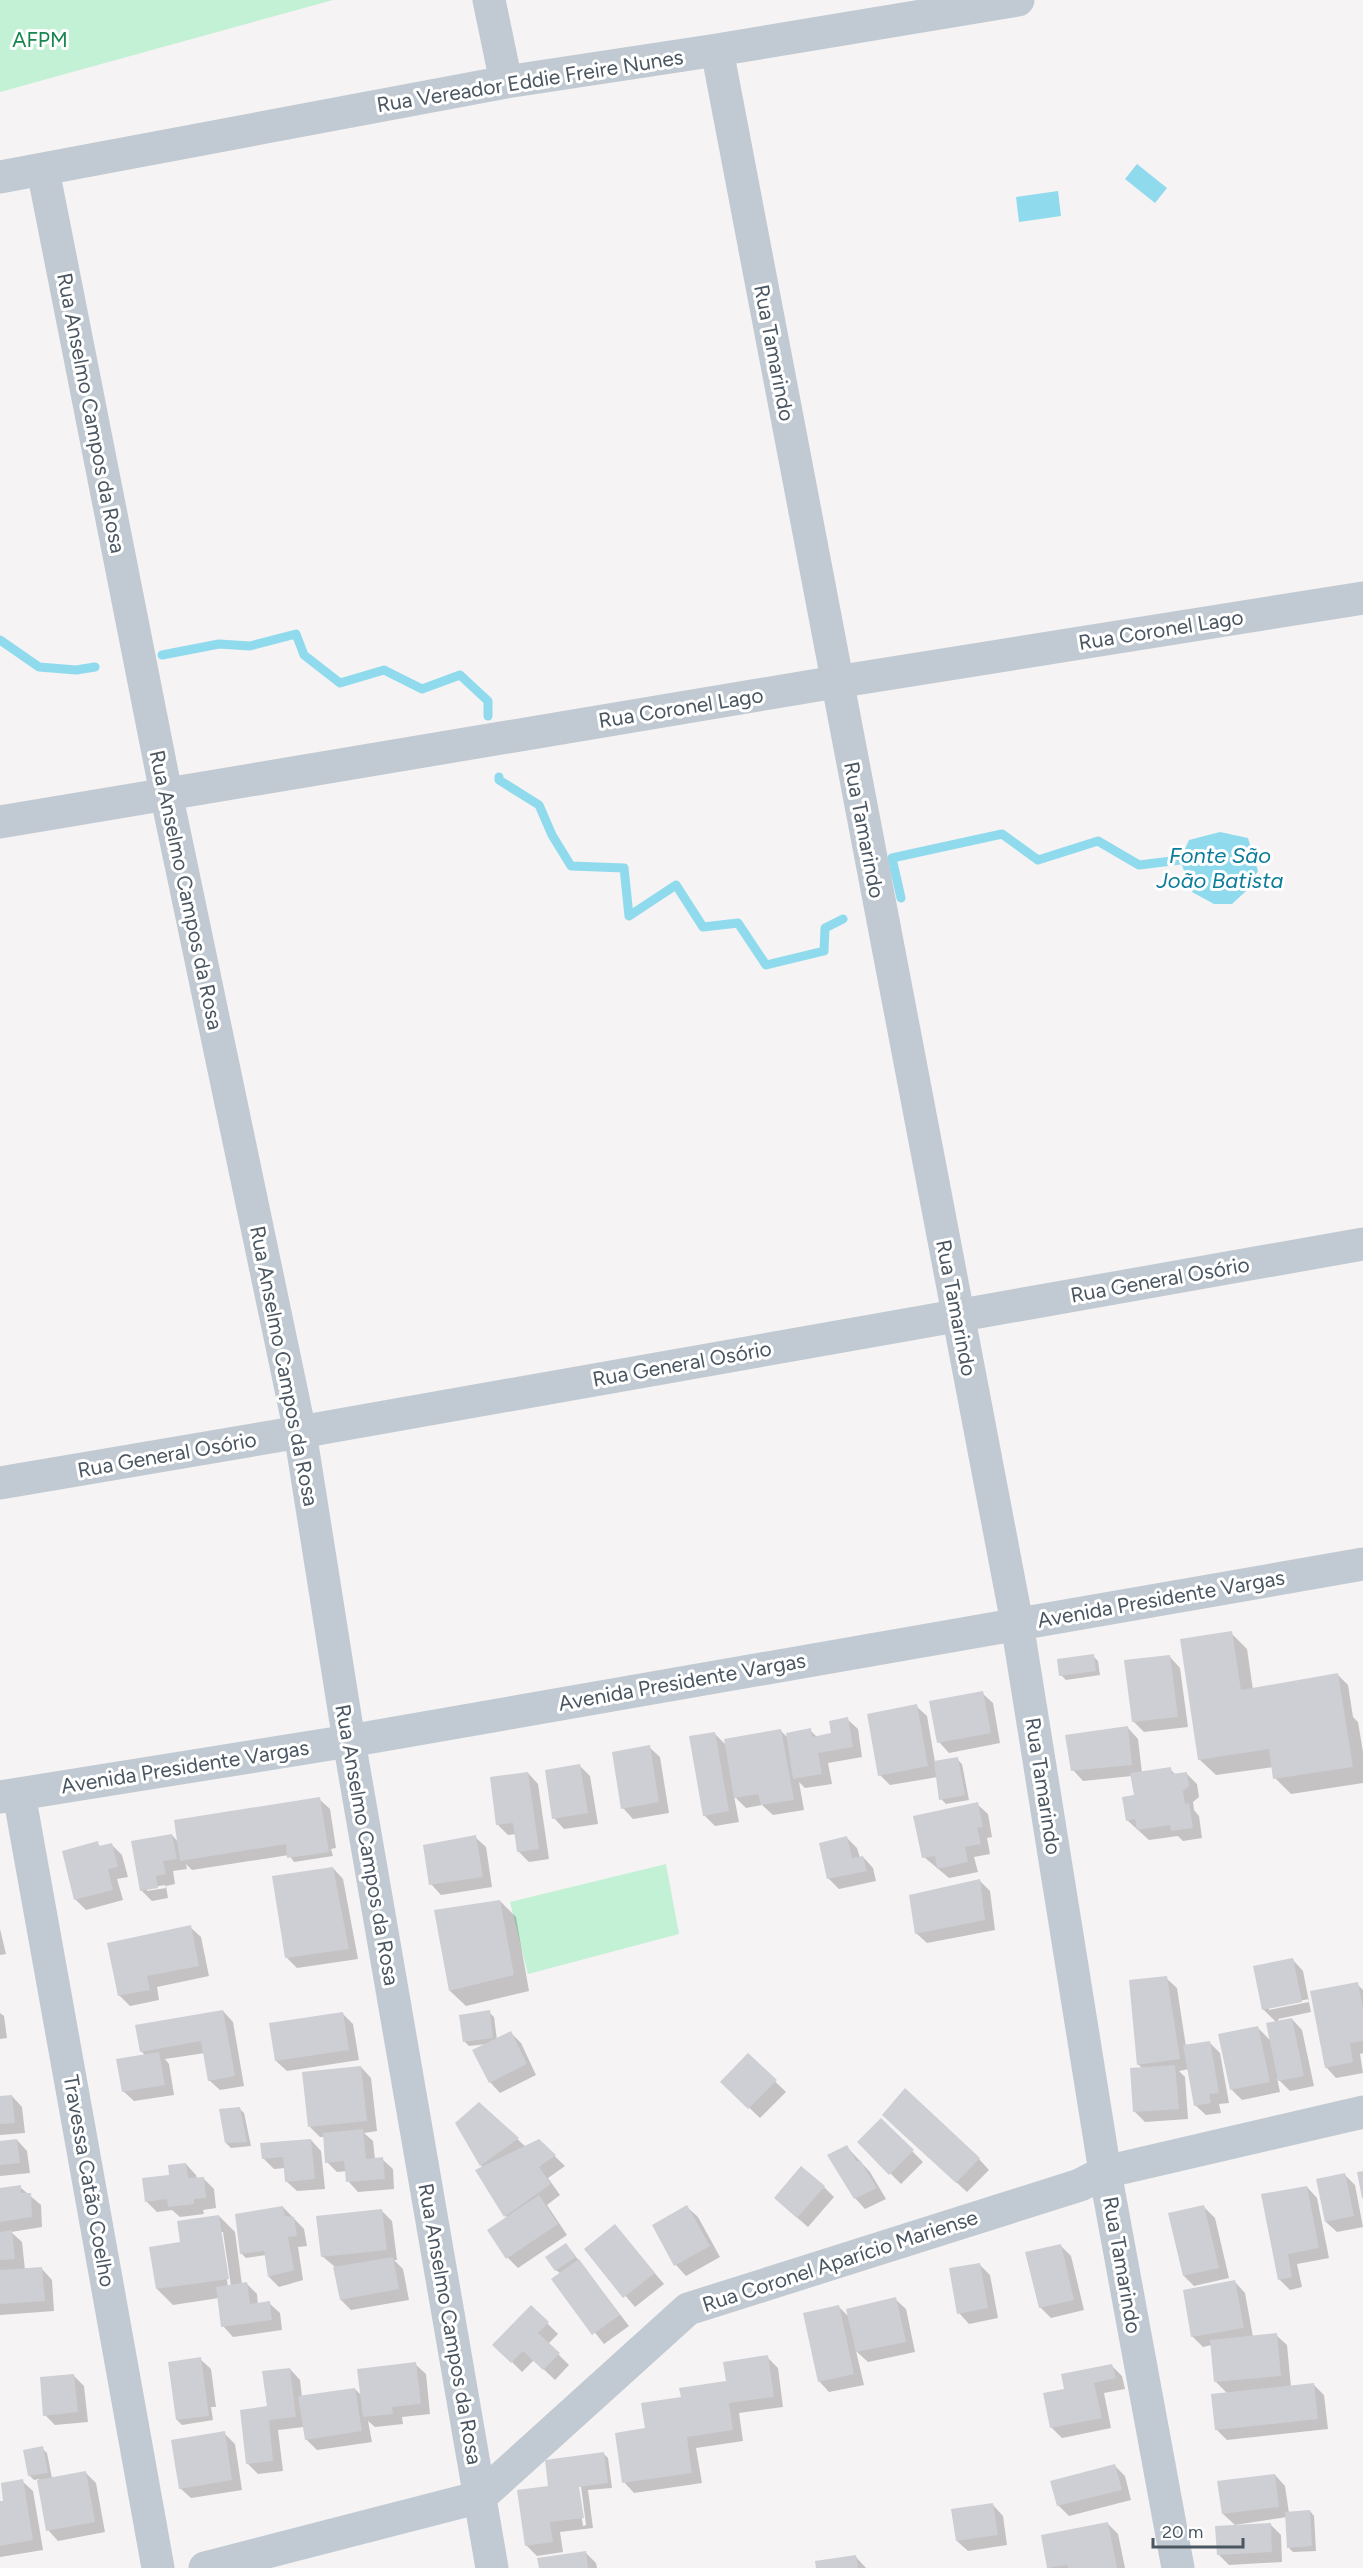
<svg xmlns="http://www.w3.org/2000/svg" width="1363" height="2568" viewBox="0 0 1363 2568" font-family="Figtree,sans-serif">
<rect width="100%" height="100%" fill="#f5f3f3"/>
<path fill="#c3f1d5" d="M0,0h333l-333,92z
M666,1864l13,70 -151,40 -18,-72z"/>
<path fill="#90daee" d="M1137,164l30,24 -12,15 -30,-24z
M1058,191l3,25 -42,6 -3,-25z
M1220,832l28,6 10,33 -12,20 -14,13h-18l-22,-12 -12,-32 9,-20z"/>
<path fill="#0003" fill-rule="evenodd" d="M1231,1633l16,16 6,41 85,-15 10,10 5,32 5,5 5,30v31l-72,11 -16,-16 -2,-11 -57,8 -16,-15z
M1093,1656l5,5 2,14 -34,5 -5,-5z
M1170,1657l10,11 8,59 -44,5 -11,-11z
M982,1693l11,10 7,40 -51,10 -10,-11z
M916,1706l11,10 8,46 22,-3 5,5 7,36 -23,4 -5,-5 -3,-22 -48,8 -10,-10z
M847,1719l11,10 4,28 -34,6 4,21 -27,4 -6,-6 5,28 -31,5 -11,-10 -16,3 -12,-12 5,26 -24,4 -11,-11 11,-81 11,11 55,-14 7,7 22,-8 7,7 16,-2z
M1128,1728l10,11 4,34 28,-4 6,6 10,-2 11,11 2,13 -6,5 1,8 5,6 3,22 -19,3 -5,-5 -29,4 -22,-20 8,-24 -3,-20 -49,5 -10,-11z
M649,1747l11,10 9,56 -36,6 -10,-11z
M580,1766l10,10 8,48 -34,5 -10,-11z
M528,1773l10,11 11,75 -20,3 -11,-11 -2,-17 -8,1 -10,-10z
M319,1799l11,10 6,39 -5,1 2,7 -39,6 -5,-7 -97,15 -6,-6 1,5 -14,2 2,13 -9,2 2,12 -16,3 -11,-11 31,-55 7,8zM165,1885l1,3 -19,3v-3z
M977,1804l11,10 4,23 -5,1 3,16 -16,3 4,15 -29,6 -25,-21z
M475,1837l11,10 6,40 -51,8 -10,-11z
M847,1838l10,10 3,10 3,-1 10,11 3,13 -37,8 -10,-10 -8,-35z
M97,1843l4,4 11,-2 10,10 6,22 -11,2 6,21 -37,10 -11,-11z
M333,1868l10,11 15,80 -61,9 -10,-10z
M980,1881l10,10 5,39 -68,13 -11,-10z
M500,1901l16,16 13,74 -63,15 -16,-15z
M190,1927l11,10 8,39 -52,11 2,13 -29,6 -11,-11z
M0,1929l6,25 -6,1z
M1293,1960l10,11 8,41 -33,7 1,3 13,-3 10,11 12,56 -24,5 -13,-13 3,14 -38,8 -11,-11 27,-61 13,13 5,-19 -13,-13zM1309,1999v3l-40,8v-3z
M1166,1978l11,10 9,59 24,-4 10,10 9,50 -10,1 2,9 -15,2 -11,-10 -6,-36 -10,2 6,6 3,42 -43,3 -10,-10 8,-43 -5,-5z
M1357,1984l6,6v63l-3,1 3,19 -27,5 -10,-11z
M223,2011l10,11 11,64 -24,4 -11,-10 -4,-27 -40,6 4,5 5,31 -40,6 -11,-10 23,-35 -5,-5z
M489,2012l5,5 3,23 14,-7 10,10 15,32 -36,18 -10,-11 -3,-38 -18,2 -5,-5z
M0,2013l4,3 3,22 -7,1z
M343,2014l10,10 6,36 -72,11 -11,-10z
M748,2055l38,37 -26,26 -38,-36z
M361,2067l10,11 6,53 -13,2 9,8 2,18h7l11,10 1,20 -36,3 -10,-11 -1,-10 -10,1 -10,-10 -2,-25h-5l-10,-10z
M12,2096l10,11 3,26 -25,2v-38z
M479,2104l47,43 13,-6 26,25 -17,12 12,17 -13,10 20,30 -49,33 -10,-10 -1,-40 -26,-53z
M239,2108l5,5 7,33 -20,2 -5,-5z
M881,2120l42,42 -22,22 -42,-42z
M894,2126l85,33 10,11 -22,22z
M17,2140l10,11 3,22 -30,3v-34z
M311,2140l10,11 4,38 -28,2 -11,-10 -1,-13 -11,1 -11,-11z
M847,2147l23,25 16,27 -21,10 -10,-11z
M186,2164l10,11 1,4 6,-1 11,11 2,19 -13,2 1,4 -24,3 -8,-7 -15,2 -11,-11z
M1345,2175l10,10 8,42 -26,5 -11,-10z
M20,2187l21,18 1,22 -31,5 11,10 3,28 17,-1 10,11 2,31 -54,4v-126z
M824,2187l10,10 -26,30 -22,-19z
M1307,2187l10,11 12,60 -32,6 5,23 -12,3 -11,-11z
M283,2207l21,22 3,17 -9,1 5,33 -24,7 -10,-10 -3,-22 -20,3 -5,-5z
M687,2207l11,10 22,40 -34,19 -10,-11z
M1204,2207l11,11 14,60 -35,8 -10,-10z
M381,2210l11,11 5,39h-3l9,9 6,31 -58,10 -10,-10 -6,-33 -13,-11z
M219,2216l16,16 7,53 5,-1 10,10 1,11 11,-2 11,10 2,17 -49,7 -10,-11 -4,-28 -46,7 -16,-16 25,-46zM220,2232h3l8,54 -3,1z
M615,2226l49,58 -29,23 -49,-58z
M1060,2245l11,11 13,54 -33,8 -11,-11z
M570,2249l59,77 -25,18 -51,-64 8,-6 -5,-4z
M979,2264l11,11 8,43 -29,6 -10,-11z
M1235,2282l10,11 8,44 23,-2 11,10 4,42 22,-3 11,11 4,34 -101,11 -11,-11 12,-35 -12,-12 -4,-37 -9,2 -11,-11z
M895,2299l11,10 9,43 -47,10 -12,-11 8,34 -35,7 -10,-11 20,-74 11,11z
M531,2307l27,27 -10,10 21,21 -14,15 -21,-20 -12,12 -27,-27z
M767,2357l11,11 5,39 -44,6 4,28 -47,7 6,35 -68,10 -10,-11 59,-84 45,-16z
M200,2359l11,10 5,38h-5l2,13 -31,5 -5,-5z
M415,2364l11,10 4,40 -28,3 1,7 -28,3 -7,-6 4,21 -55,8 -11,-11 -2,-12 -26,3 5,41 -25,3 -10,-10 20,-57 22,-38 10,11 2,17 53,-8 7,7z
M1112,2366l10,10 3,13 -21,4 7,35 -49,10 -10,-10 -7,-34 21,-4z
M74,2376l10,10 4,36 -33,3 -10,-10z
M224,2433l11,11 7,46 -51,8 -11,-10z
M42,2448l5,5 5,25 33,-6 11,11 9,49 -47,9 -10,-11 -9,-51 -5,1 -5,-5z
M603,2453l5,5 4,30 -24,2 5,38 -33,4 3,20 -26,4 -11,-11 24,-58zM577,2483l4,3 5,39 -3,1z
M1115,2466l10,10 6,24 -62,16 -11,-11z
M1275,2475l10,11 4,27 21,-2 4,5 2,35 -23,1 -5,-5 -1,-30 -52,8 -12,-11z
M22,2481l11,10 10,59 -43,7v-54l5,-1z
M993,2505l10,11 4,29 -39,6 -11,-10z
M1108,2524l10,10 7,34h-76l-7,-32z
M1270,2524l11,11 1,27 -53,3 -11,-11z
M585,2552l11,11 1,5h-57z
M855,2556l11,12h-49z"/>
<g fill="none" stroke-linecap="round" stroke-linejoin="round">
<path stroke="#90daee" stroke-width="9" d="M0,640l39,27 37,3 19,-3
M162,655l57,-11 31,2 46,-12 8,21 36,28 44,-13 38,19 38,-14 28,26v15
M499,777v3l40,25 13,30 19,31 53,2 5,48 47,-31 27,42 35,-4 28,42 58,-14 1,-23 18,-9
M901,898l-9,-40 110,-24 36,26 60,-19 41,24 41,-5"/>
</g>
<path fill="#cdcfd5" d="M1232,1631l9,59 97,-17 15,94 -80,12 -4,-30 -71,11 -18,-121z
M1094,1654l2,17 -37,5 -2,-17z
M1170,1655l8,62 -46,5 -8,-62z
M983,1691l8,42 -54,10 -8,-42z
M917,1704l11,62 -50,10 -11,-62z
M848,1717l5,30 -35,6 4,21 -29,5 -7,-46 25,-5 1,9 19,-4 -2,-12z
M1128,1726l4,39 -61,6 -6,-36z
M781,1729l13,71 -33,5 -3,-11 -24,4 -10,-59z
M715,1732l14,79 -26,5 -14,-80z
M650,1745l9,57 -38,7 -9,-57z
M958,1757l7,38 -26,5 -5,-39z
M580,1764l8,49 -36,6 -7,-49z
M1171,1767l1,7 15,-2 2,14 -6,5 2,13 4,-1 4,25 -22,3 -1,-6 -33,5 -2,-11 -9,2 -4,-24 12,-2 -4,-22z
M528,1772l11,77 -22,3 -4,-29 -17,2 -6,-48z
M320,1797l9,55 -42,6 -1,-14 -106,17 -6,-41z
M978,1802l5,25 -6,1 4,16 -16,3 3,15 -31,7 -2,-13 -13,2 -9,-42z
M172,1834l5,25 -14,2 3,13 -10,2 2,12 -18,3 -9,-50z
M476,1835l7,42 -54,8 -6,-40z
M847,1836l5,22 11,-2 4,15 -40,8 -8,-36z
M98,1841l1,5 13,-3 6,24 -10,2 5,21 -39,10 -12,-49z
M333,1867l16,82 -64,9 -13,-82z
M980,1879l5,41 -70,14 -6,-39z
M500,1900l14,75 -65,16 -15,-81z
M191,1925l8,41 -52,10 3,14 -32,6 -11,-53z
M1293,1958l9,44 -40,8 -9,-44z
M1167,1976l13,83 -43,6 -8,-85z
M1358,1982l5,27v32l-13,2 3,19 -28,6 -15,-77z
M223,2010l12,66 -27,5 -7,-40 -61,11 -5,-27z
M490,2010l3,28 -30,4 -4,-27z
M343,2012l6,38 -74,11 -6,-38z
M1292,2018l12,58 -26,5 -12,-58z
M1258,2026l12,56 -40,8 -12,-56z
M511,2031l16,33 -38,19 -17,-33z
M1210,2041l9,52 -10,1 2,9 -17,3 -11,-61z
M159,2052l6,33 -43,7 -6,-33z
M748,2053l29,27 -29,29 -28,-27z
M1175,2065l4,44 -46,3 -3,-44z
M361,2066l6,55 -59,6 -6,-55z
M905,2088l75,70 -24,25 -74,-68z
M12,2095l3,28 -15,1v-28z
M479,2102l40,36 -39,28 -25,-43z
M240,2107l7,35 -22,1 -6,-34z
M881,2118l33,32 -25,25 -32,-33z
M363,2129l3,30 17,-2 2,22 -39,3 -2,-21 -19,2 -2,-30z
M17,2139l3,24 -20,2v-24z
M311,2139l4,40 -30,3 -2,-25 -21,2 -2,-16z
M539,2139l17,16 -17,12 12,17 -47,33 -29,-47z
M847,2145l10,17 3,-2 17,28 -23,11 -27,-44z
M186,2163l2,15 16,-1 2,21 -12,1v5l-26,3 -1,-8 -22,3 -3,-24 27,-3 -1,-10z
M801,2166l24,20 -28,32 -23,-20z
M1363,2171v27h-1l-5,-26z
M1345,2173l9,43 -29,6 -9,-43z
M21,2185v8h10l1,24 -32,5v-34z
M1307,2186l12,62 -31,6 4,23 -14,3 -17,-86z
M539,2195l19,29 -52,35 -19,-29z
M687,2205l23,41 -36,20 -22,-41z
M1204,2205l15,63 -36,8 -15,-63z
M283,2206l2,10 9,1 3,19 -9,1 6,33 -26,7 -4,-26 -24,3 -5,-40z
M382,2209l5,41 -66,7 -5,-41z
M219,2215l10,64 -73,10 -7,-42 31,-5 -3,-21z
M615,2224l40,49 -32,25 -39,-49z
M12,2230l3,29 -15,1v-28z
M566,2243l10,14 -21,14 -10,-14z
M1061,2244l13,56 -35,8 -14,-56z
M393,2257l6,32 -59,11 -7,-33z
M579,2259l41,56 -28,20 -41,-56z
M980,2263l8,45 -31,6 -8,-46z
M42,2267l3,34 -45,3v-34z
M1235,2280l9,48 -53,9 -8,-47z
M247,2282l3,22 20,-3 2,19 -51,7 -5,-40z
M896,2297l10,45 -50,10 -10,-43z
M531,2305l18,17 -11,11 22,20 -17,17 -20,-19 -12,12 -19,-18z
M839,2305l15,69 -36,8 -15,-69z
M1277,2333l4,43 -67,6 -4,-42z
M768,2355l6,42 -45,6 4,27 -46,7 5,36 -70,10 -7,-50 30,-5 -4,-25 40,-6 -2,-9 47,-7 -3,-19z
M201,2357l8,59 -33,4 -8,-58z
M416,2362l5,42 -29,3 1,7 -30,3 -6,-48z
M1112,2364l4,14 -22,5 8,35 -52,10 -7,-35 21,-4 -3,-15z
M290,2368l6,49 -27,3 4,41 -27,3 -6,-54 27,-4 -5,-35z
M74,2374l4,38 -35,4 -3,-39z
M1314,2383l4,36 -103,11 -4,-36z
M355,2388l7,43 -57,9 -7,-44z
M225,2431l7,49 -53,9 -8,-49z
M43,2446l5,27 -20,3 -5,-26z
M604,2452l4,31 -29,4 5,31 -34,4 3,20 -28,4 -8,-56 31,-4 -3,-26z
M1115,2464l7,26 -65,16 -7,-25z
M86,2471l9,51 -49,9 -9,-51z
M1275,2474l4,33 -57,7 -5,-33z
M23,2479l10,61 -33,6v-45h3l-2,-18z
M993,2503l5,32 -42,6 -5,-32z
M1310,2510l2,36 -25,2 -2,-36z
M1108,2522l9,46h-49l-1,-3 -20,3 -6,-33z
M1271,2523l1,29 -55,3 -2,-29z
M586,2551l2,17h-49l-2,-10z
M856,2555l2,13h-42l-1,-7z"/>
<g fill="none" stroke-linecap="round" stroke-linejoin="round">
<path stroke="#c1cad2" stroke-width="33" d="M489,0l17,82
M717,50l300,1573 88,549 73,396
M43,170l123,623 134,639 49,309 143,827
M0,177l506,-95 211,-32 301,-50
M0,822l836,-140 527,-84
M0,1483l300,-51 1063,-188
M19,1794l139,774
M0,1797l349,-56 1014,-177
M205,2568l275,-71 208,-188 392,-124 25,-13 258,-60"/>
</g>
<g text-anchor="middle" stroke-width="6" stroke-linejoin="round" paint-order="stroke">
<g font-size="21" fill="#17864f" stroke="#fff">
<text x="40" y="47">AFPM</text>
</g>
<g font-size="21" fill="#4a5661" stroke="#fff">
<text transform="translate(530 81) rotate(-9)" y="7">Rua Vereador Eddie Freire Nunes</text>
<text transform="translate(774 353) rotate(79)" y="7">Rua Tamarindo</text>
<text transform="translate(91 413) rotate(79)" y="7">Rua Anselmo Campos da Rosa</text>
<text transform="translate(1161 630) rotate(-9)" y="7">Rua Coronel Lago</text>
<text transform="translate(681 708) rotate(-9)" y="7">Rua Coronel Lago</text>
<text transform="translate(864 830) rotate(79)" y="7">Rua Tamarindo</text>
<text transform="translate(186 890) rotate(78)" y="7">Rua Anselmo Campos da Rosa</text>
<text transform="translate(1160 1280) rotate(-10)" y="7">Rua General Osório</text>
<text transform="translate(956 1308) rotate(79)" y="7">Rua Tamarindo</text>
<text transform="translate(682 1364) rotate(-10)" y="7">Rua General Osório</text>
<text transform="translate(284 1366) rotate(79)" y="7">Rua Anselmo Campos da Rosa</text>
<text transform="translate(167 1455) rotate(-10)" y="7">Rua General Osório</text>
<text transform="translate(1161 1599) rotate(-10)" y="7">Avenida Presidente Vargas</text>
<text transform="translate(682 1682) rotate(-10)" y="7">Avenida Presidente Vargas</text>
<text transform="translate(185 1767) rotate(-9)" y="7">Avenida Presidente Vargas</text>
<text transform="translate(1043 1786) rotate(81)" y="7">Rua Tamarindo</text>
<text transform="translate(367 1845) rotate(80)" y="7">Rua Anselmo Campos da Rosa</text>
<text transform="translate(89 2181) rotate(80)" y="7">Travessa Catão Coelho</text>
<text transform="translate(840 2261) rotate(-18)" y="7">Rua Coronel Aparício Mariense</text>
<text transform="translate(1122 2265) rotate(80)" y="7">Rua Tamarindo</text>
<text transform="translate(450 2324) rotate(80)" y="7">Rua Anselmo Campos da Rosa</text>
</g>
<g font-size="22" font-style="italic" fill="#0c7c9b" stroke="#fff">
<text x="1220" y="863">Fonte São<tspan x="1220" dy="25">João Batista</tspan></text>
</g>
</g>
<path d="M1153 2538v9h90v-9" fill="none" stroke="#4a5661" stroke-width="3"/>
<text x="1162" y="2538" font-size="18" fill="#4a5661" stroke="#ffffff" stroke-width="4.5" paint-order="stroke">20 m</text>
</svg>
